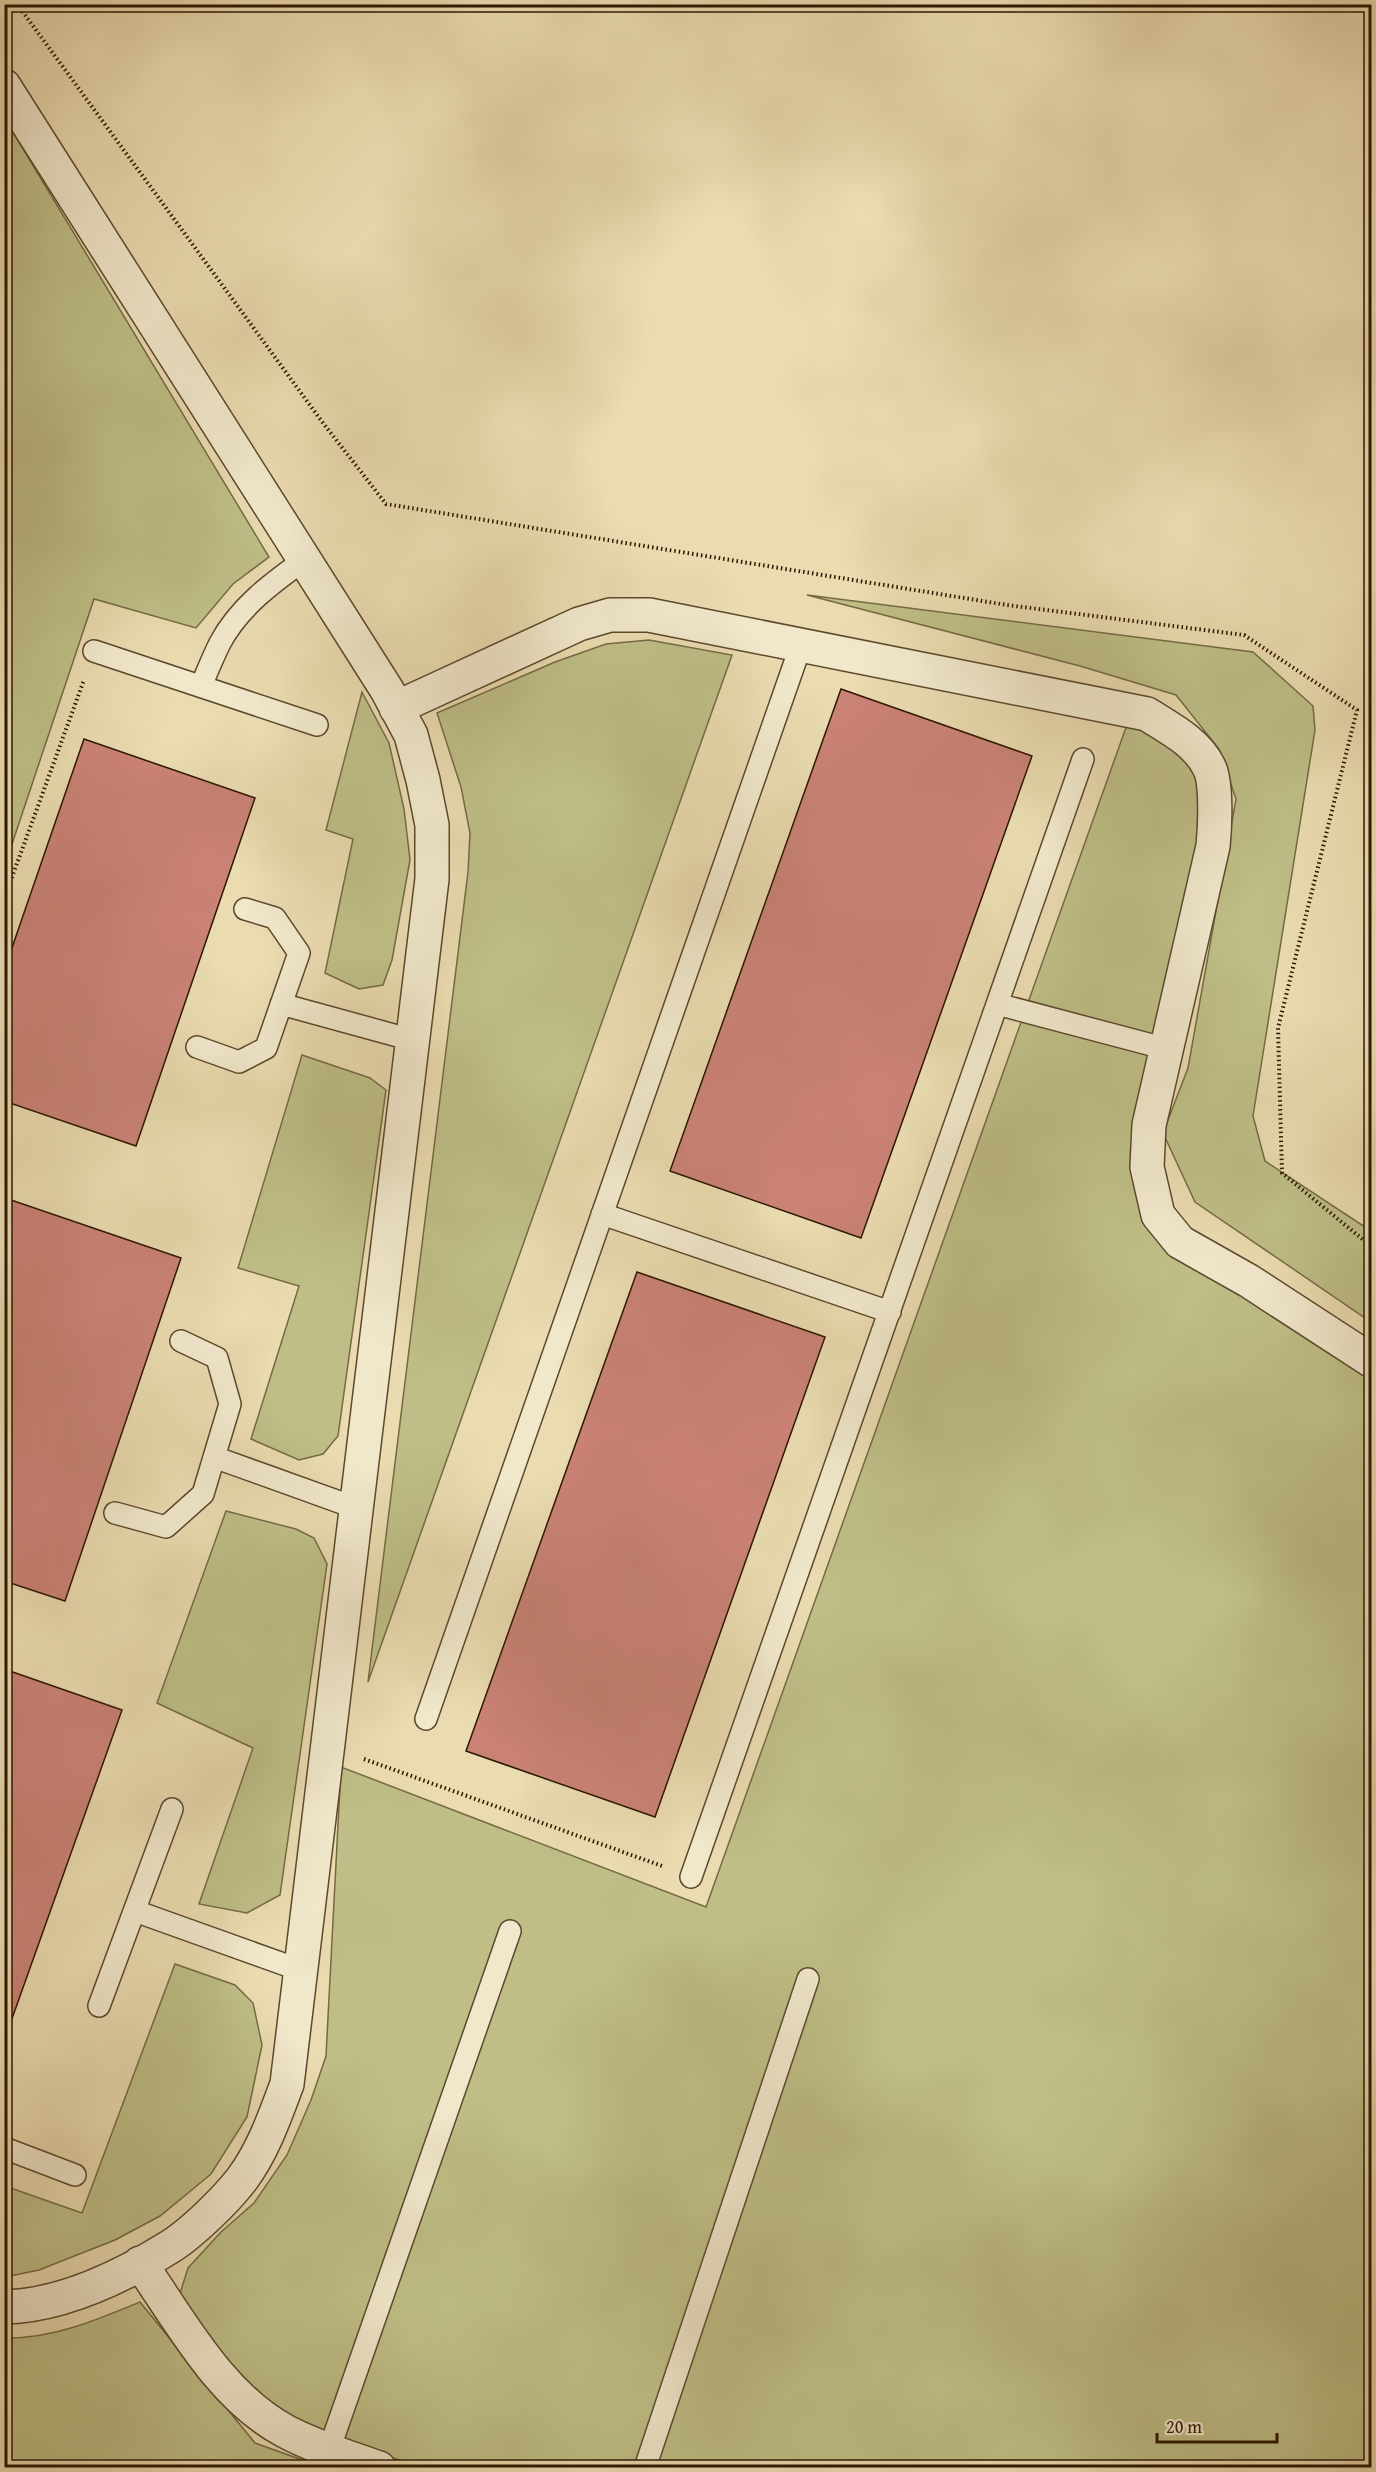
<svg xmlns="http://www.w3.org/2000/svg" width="1376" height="2472" viewBox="0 0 1376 2472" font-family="'Gentium Book Plus',serif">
<rect width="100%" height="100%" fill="#eadbb0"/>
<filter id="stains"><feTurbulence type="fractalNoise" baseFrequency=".00333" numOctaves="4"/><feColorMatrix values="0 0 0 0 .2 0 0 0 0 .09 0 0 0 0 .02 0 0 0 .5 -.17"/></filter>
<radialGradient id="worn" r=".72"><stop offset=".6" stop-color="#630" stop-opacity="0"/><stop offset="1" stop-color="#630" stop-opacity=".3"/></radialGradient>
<path fill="#bebe86" stroke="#756a44" stroke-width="1.5" d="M5,119l264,438 -36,27 -37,44 -102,-29 -89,266z
M807,595l446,57 60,54 2,24 -62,386 12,45 106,70v91l-176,-120 -32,-69 25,-65 48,-269 -17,-50 -43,-54 -96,-29z
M649,640l83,15 -364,1027 100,-810 2,-39 -9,-46 -24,-74 118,-51 51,-18z
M362,692l27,51 15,66 6,51 -18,100 -9,25 -24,4 -34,-16 28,-134 -27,-9z
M1129,719l48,28 21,26 5,43 -56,404 224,155v1092h-949l-89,-28 -43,-19 -38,-27 -74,-93 10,-32 33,-36 33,-29 33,-48 24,-55 15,-44 15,-289 365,140z
M302,1055l68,23 16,12 -48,346 -15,18 -24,6 -48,-21 48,-153 -61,-18z
M226,1511l70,18 18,9 13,26 -47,331 -33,18 -48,-9 54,-156 -96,-45z
M175,1964l60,21 18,18 9,42 -15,72 -36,57 -51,42 -45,24 -76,30 -34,7v-91l77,27z
M140,2302l115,141 67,24 -317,1v-130c47,1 92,-18 135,-36z"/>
<path fill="#ca8276" stroke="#2c1701" stroke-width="1.5" d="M841,689l191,67 -171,482 -191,-67z
M84,739l171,59 -119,348 -132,-45v-130z
M11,1200l170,58 -116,343 -61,-20v-363z
M637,1272l188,65 -170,480 -189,-66z
M4,1669l118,41 -118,331z"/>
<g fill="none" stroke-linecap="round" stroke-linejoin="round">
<g stroke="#5c482d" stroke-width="24">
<path id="lane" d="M94,651l223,74
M201,686c6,-14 12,-29 19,-43 19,-36 52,-60 84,-83
M281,1004l131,36
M997,1004l170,45
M197,1047l42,15 27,-14 33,-95 -24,-35 -30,-9
M602,1214l288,98
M214,1457l142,51
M115,1513l51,14 37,-33 27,-90 -13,-46 -36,-17
M426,1719l375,-1074
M691,1877l392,-1118
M135,1911l165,59
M99,2006l73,-197
M4,2148l71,27
M329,2450l181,-519
M645,2468l163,-489"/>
</g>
<g stroke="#5c482d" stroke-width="36">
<path id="street" d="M4,86l383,604 24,45 12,45 9,45v54l-145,1205c-12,32 -24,67 -45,95 -16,21 -52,56 -74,69 -47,29 -108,58 -164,59
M396,708l183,-84 31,-9h39l498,99c22,14 50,28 62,53 8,15 6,61 4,79l-64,279 -2,42 11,48 22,27 69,39 123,80
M140,2263c41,59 80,133 145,168 30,16 63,26 94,37"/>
</g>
<path stroke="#2c1701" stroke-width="4" stroke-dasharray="1.5 3" stroke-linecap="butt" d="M17,4l306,419 63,81 621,101 237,30 113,75 -79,318 4,145 90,74
M4,899l80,-219
M364,1759l298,107"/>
<use href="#lane" stroke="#f1e8cc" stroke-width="21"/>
<use href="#street" stroke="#f1e8cc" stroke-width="33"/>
</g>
<rect width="1376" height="2472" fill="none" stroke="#eadbb0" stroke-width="24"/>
<rect x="6" y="6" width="1364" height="2460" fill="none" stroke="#2c1701" stroke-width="3"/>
<rect x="12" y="12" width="1352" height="2448" fill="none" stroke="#2c1701" stroke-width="1.5"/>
<path d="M1157 2433v9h120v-9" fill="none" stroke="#2c1701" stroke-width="3"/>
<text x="1166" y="2433" font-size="18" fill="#2c1701" stroke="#f1e8cc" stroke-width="4.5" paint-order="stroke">20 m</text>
<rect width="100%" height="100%" filter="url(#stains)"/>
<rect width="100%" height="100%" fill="url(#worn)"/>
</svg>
